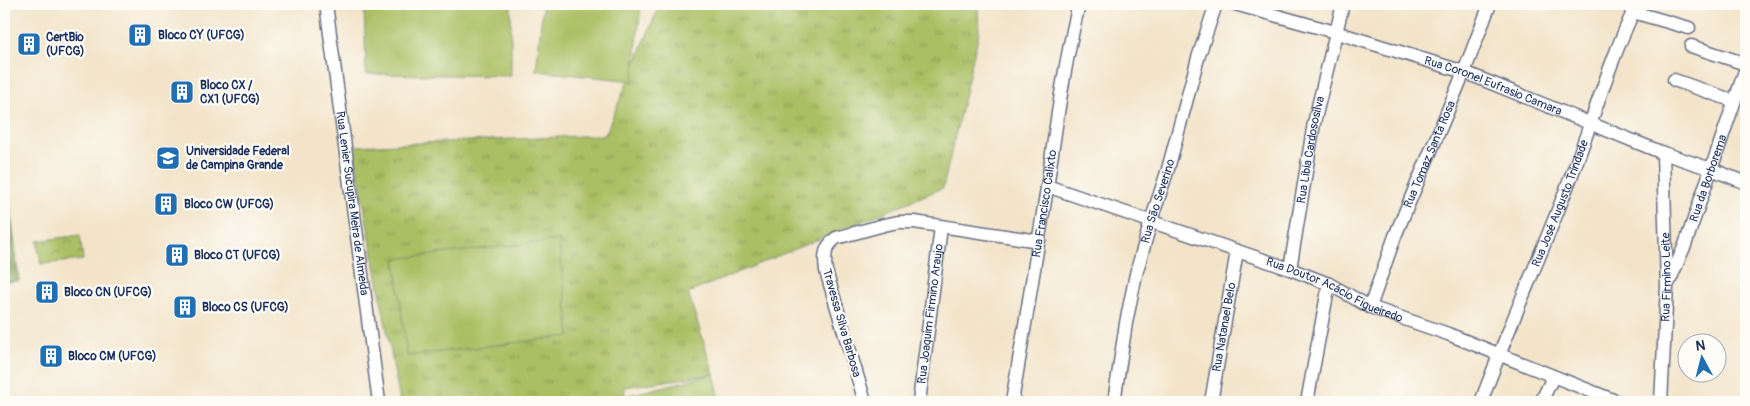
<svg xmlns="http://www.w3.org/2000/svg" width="1750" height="406" viewBox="0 0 1750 406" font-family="Pangolin,sans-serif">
<defs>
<pattern id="grass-tufts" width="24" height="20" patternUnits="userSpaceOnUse" patternTransform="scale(1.25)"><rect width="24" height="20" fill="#aabf64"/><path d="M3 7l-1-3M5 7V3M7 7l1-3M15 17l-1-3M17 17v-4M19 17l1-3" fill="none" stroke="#8a9c56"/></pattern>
<pattern id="forest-firs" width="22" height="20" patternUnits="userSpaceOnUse" patternTransform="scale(1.25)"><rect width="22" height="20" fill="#87a65a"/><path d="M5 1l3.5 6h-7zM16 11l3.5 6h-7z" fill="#6e884e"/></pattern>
<pattern id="park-crowns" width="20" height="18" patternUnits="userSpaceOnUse" patternTransform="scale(1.25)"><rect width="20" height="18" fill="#aabf64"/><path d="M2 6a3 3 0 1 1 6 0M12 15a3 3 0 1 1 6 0" fill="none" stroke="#8a9c56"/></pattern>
</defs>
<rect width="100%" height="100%" fill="#fdfcf7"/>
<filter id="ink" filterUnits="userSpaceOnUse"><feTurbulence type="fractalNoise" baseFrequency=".02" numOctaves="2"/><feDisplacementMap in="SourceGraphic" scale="10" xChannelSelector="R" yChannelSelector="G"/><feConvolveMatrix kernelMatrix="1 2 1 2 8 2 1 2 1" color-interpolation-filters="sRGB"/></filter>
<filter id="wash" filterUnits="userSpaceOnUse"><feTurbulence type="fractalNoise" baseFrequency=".0096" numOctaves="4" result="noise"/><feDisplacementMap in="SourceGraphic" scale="20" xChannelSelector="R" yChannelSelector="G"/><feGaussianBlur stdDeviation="1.12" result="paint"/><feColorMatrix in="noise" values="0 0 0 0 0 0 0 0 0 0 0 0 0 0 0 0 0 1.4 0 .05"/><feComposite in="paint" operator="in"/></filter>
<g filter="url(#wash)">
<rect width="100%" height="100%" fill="#f3e4c9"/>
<path fill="url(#grass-tufts)" stroke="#627761" d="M660,4h318l1,28 -36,156 -255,105 26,81 -90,13 2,15h-226l-47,-256 252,-11z"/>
<path fill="url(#forest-firs)" stroke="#516a5c" d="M10,203l9,78 -15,1v-78z"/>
<path fill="url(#park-crowns)" stroke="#627761" d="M80,235l3,25 -42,4 -4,-23z"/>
<path fill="#aabf64" stroke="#627761" d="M364,4h147v72l-145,-2z
M543,4h98l-8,77 -97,-10z
M559,240l11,96 -163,20 -12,-97z
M714,374l7,28h-99l-1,-5z"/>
</g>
<g filter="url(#ink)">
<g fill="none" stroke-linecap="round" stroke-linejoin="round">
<g stroke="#676e83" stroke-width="15">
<g id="minor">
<path id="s1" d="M326,4l53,398"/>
<path id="s2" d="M1235,4l100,28 129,40 199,81 48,16 35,14"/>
<path d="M1633,12l56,16"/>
<path d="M1691,46l55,18"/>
<path d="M1674,80l60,21"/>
<path id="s3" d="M1047,186l243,83 39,15 41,23 78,27 170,68"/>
<path id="s4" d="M1290,269l24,-146 29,-119"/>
<path id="s5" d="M1669,282l16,-37 61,-177"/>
<path id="s6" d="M1370,307l25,-71 69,-164 26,-68"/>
<path d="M865,402l-39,-131c-2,-14 -2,-24 10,-33l48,-13 14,-3h16l125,19"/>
<path id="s7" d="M919,402l22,-175"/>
<path id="s8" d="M1012,402c12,-71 24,-143 35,-214 9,-62 17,-123 32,-184"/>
<path id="s9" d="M1114,402l12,-79 10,-49 15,-53 17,-52 30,-111 18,-54"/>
<path id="s10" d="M1211,402l26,-151"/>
<path d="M1307,402l22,-118"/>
<path id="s11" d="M1481,402c28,-76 61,-149 90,-225 22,-57 39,-118 66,-173"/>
<path d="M1541,402l12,-25"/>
<path id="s12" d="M1661,402l6,-115 -4,-134"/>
</g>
</g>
<use href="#minor" stroke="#fff" stroke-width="12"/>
</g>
</g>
<defs>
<g id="building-square" transform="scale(1.25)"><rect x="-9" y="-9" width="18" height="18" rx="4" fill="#1f6fb2" stroke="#fdfcf7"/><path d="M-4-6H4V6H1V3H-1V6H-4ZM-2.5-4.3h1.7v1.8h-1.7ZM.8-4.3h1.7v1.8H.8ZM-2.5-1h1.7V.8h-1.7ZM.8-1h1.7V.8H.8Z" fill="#fff"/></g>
<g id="university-square" transform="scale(1.25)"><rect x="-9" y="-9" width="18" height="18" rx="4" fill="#1f6fb2" stroke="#fdfcf7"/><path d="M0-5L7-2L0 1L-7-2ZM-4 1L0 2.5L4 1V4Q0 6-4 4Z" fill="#fff"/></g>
</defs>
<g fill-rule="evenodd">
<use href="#building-square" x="140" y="35"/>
<use href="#building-square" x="29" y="44"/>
<use href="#building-square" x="182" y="92"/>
<use href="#university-square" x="168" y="158"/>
<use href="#building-square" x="166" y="204"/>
<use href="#building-square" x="177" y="255"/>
<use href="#building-square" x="47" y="292"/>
<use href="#building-square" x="185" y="307"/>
<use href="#building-square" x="51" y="356"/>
</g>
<g text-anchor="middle" stroke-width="4.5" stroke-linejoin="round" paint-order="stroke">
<g font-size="12" font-weight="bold" fill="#1b2f5e" stroke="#fdfcf7" text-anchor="start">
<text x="158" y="39">Bloco CY (UFCG)</text>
<text x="46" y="41">CertBio<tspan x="46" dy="14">(UFCG)</tspan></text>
<text x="200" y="89">Bloco CX /<tspan x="200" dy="14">CX1 (UFCG)</tspan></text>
<text x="186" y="155">Universidade Federal<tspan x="186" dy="14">de Campina Grande</tspan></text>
<text x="184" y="208">Bloco CW (UFCG)</text>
<text x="194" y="259">Bloco CT (UFCG)</text>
<text x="64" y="296">Bloco CN (UFCG)</text>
<text x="202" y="311">Bloco CS (UFCG)</text>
<text x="68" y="360">Bloco CM (UFCG)</text>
</g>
<g font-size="12" fill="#1b2f5e" stroke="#fdfcf7">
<text dy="4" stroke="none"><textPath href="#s2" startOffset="271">Rua Coronel Eufrasio Camara</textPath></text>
<text dy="4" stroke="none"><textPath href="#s4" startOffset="121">Rua Libia Cardososilva</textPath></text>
<text dy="4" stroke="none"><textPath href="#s6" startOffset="164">Rua Tomaz Santa Rosa</textPath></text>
<text dy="4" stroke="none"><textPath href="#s5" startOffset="111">Rua da Borborema</textPath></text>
<text dy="4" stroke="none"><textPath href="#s9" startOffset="206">Rua São Severino</textPath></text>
<text dy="4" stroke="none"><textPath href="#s1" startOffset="201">Rua Lenier Sucupira Meira de Almeida</textPath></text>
<text dy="4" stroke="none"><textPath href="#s8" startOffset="201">Rua Francisco Calixto</textPath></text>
<text dy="4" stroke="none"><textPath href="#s11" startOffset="214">Rua José Augusto Trindade</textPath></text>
<text dy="4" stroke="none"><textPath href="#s12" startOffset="125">Rua Firmino Leite</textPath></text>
<text dy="4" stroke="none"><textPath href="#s3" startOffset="306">Rua Doutor Acácio Figueiredo</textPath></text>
<text dy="4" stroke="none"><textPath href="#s7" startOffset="89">Rua Joaquim Firmino Araujo</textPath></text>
<text transform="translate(842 323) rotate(74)" y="4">Travessa Silva Barbosa</text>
<text dy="4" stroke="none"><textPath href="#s10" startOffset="76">Rua Natanael Belo</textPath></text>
</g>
</g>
<rect width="1750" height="406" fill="none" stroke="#fdfcf7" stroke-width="20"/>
<g transform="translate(1702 358) rotate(353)"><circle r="24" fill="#fdfcf7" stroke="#a3aaba"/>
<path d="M0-4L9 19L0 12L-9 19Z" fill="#1f6fb2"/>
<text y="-8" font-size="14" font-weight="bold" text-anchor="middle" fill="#1b2f5e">N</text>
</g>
</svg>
